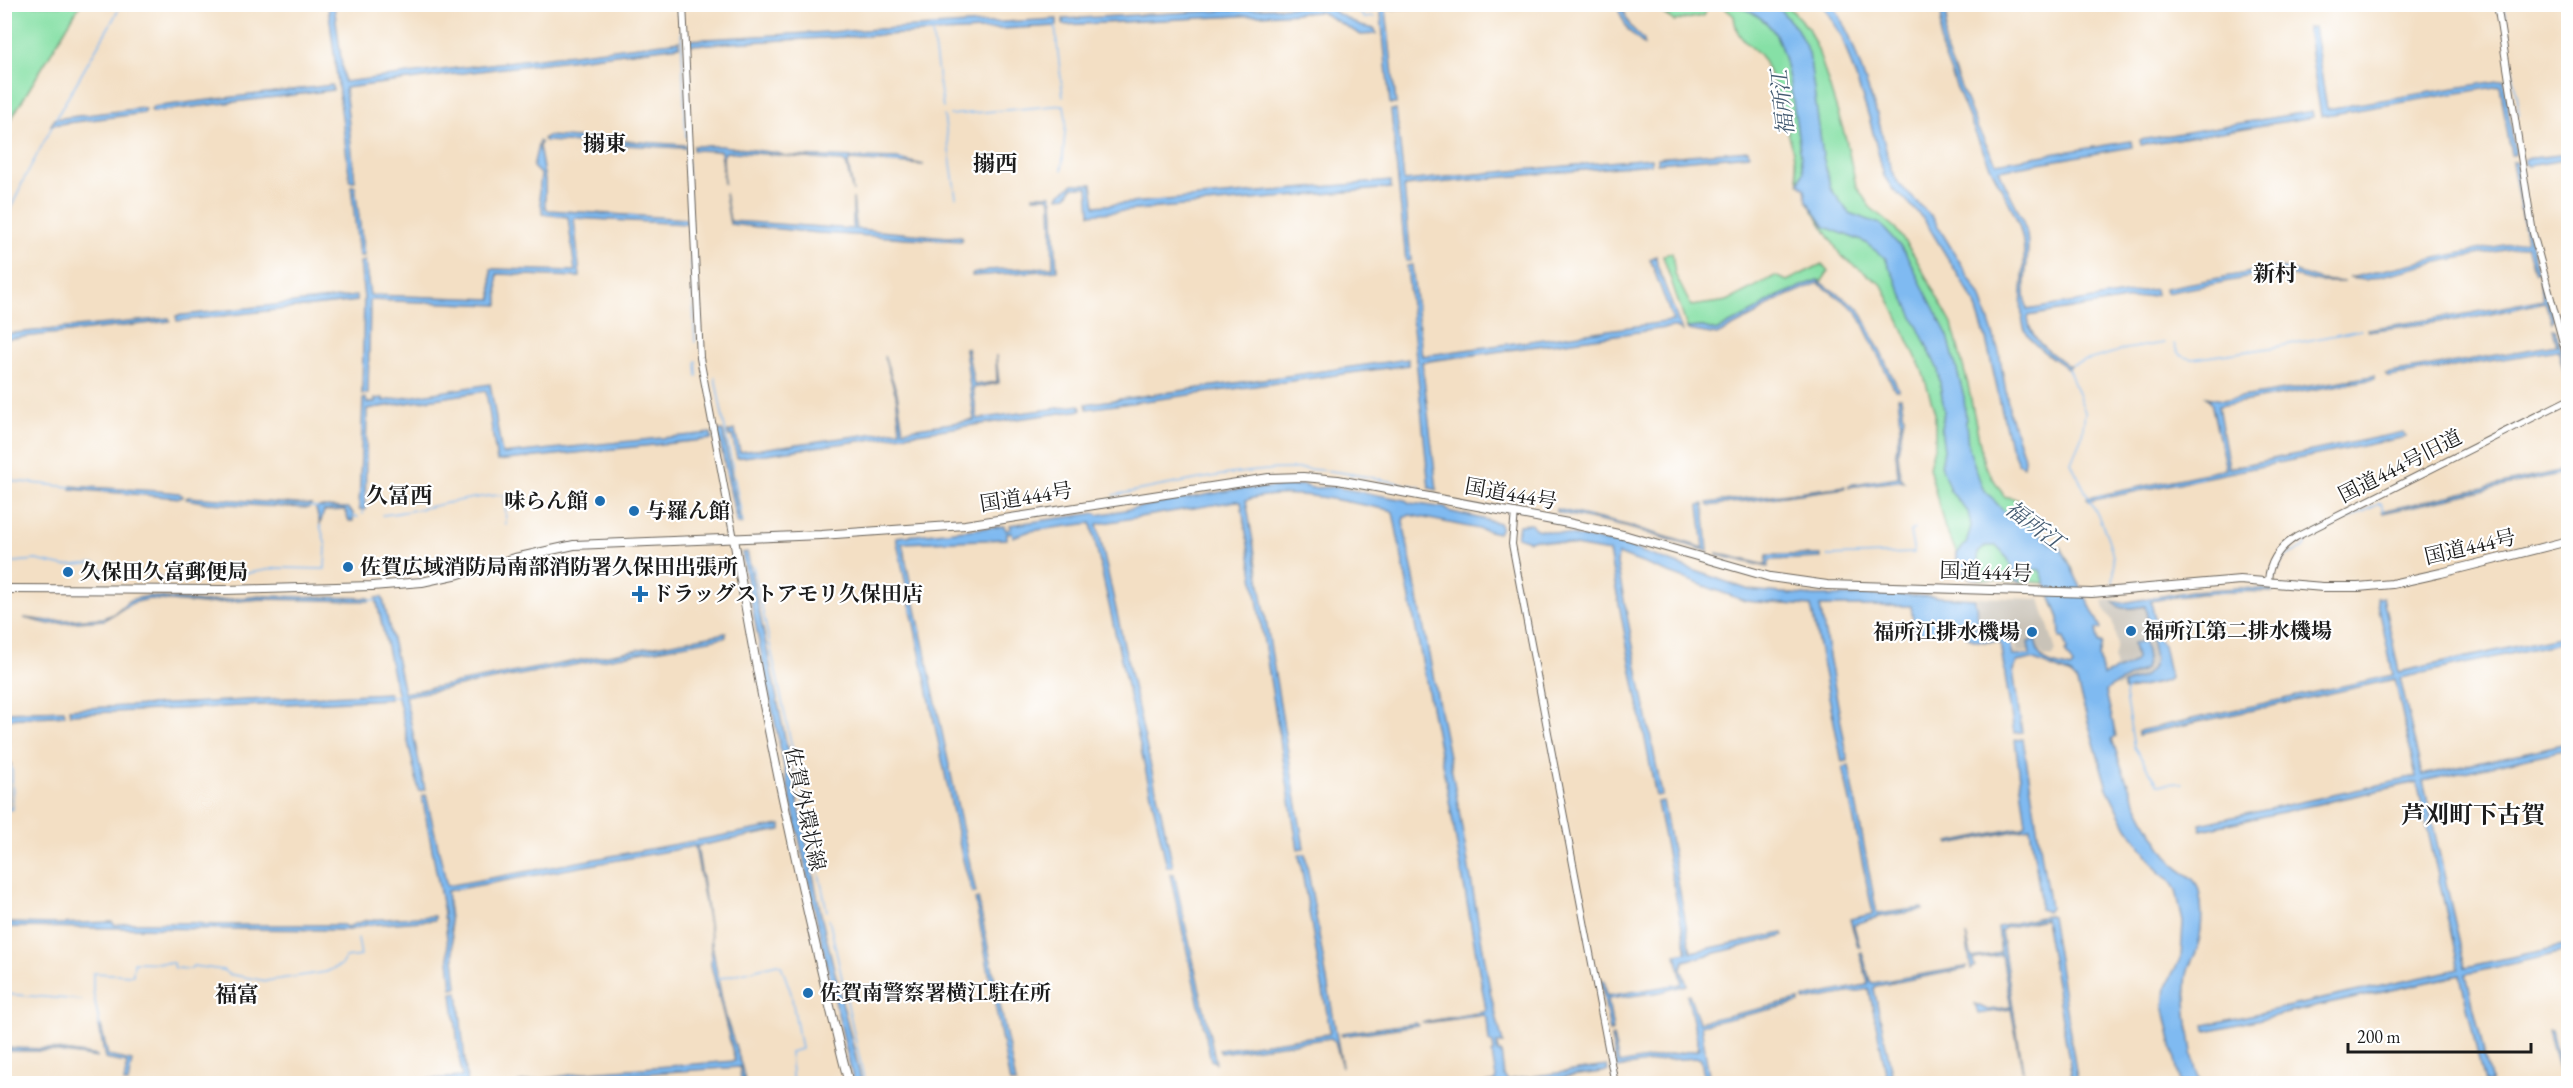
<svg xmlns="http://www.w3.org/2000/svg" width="2573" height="1088" viewBox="0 0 2573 1088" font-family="'EB Garamond','Noto Serif JP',serif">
<rect width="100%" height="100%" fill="#fff"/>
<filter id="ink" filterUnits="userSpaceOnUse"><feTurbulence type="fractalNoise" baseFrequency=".0167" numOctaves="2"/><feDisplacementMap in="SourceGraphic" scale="12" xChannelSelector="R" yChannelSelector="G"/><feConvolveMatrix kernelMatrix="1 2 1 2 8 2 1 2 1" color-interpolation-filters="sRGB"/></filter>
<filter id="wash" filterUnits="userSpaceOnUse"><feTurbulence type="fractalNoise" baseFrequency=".008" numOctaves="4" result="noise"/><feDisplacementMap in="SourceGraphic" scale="24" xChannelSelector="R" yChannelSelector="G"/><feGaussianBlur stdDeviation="1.35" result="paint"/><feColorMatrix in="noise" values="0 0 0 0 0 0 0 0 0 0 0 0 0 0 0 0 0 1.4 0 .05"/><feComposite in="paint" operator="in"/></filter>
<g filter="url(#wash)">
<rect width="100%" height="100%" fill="#f3dfc4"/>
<path fill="#c9c3b8" d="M1978,597l62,2 16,52 -4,7 -9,-2 -3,-6 -25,4 -1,-25 -40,-2z
M2110,600l8,7 27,-1 10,53 -1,9 -7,6 -29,13 -4,-29 3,-14 -5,-24 -7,-10 -2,-9z
M4,764l6,8 2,39h-7z"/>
<path fill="#86e0a6" stroke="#517e61" stroke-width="1.5" d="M7,5h73l-75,124 -1,-119z
M1657,5v-1l51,1 -5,11 -29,5 -15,-10z
M1721,5h29l29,28 8,23 16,116 -4,11c-7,-40 -17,-80 -33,-118 -9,-22 -29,-17 -32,-49z
M1771,5h16l21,23 10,22 28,89 10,47 14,21 25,21 19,27 38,69 16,61 16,79 20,32 14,4 16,22 2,7 19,18h6l12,23 -65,-50 -37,-37 -12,-85 -57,-142 -56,-39 -20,-20z
M1807,201l79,53 53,108 36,161 -18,48v-18l-12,-24 -16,-62 6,-24v-30l-13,-43 -40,-85 -41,-29z
M1672,252l3,22 16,32 36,-5 48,-25 12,5 35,-17 6,8 -6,9 -5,-1 -43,18 -19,13 -39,20 -13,-4 -16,1 -24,-72z
M1985,530l56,25 18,63 -14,-35 -66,-4 -4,-28z"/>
<path fill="#7fbaf1" stroke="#4e6b86" stroke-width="1.5" d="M328,5h6l10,77 335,-41v5l-334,42 10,93h-5z
M1323,5l37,21 15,3 1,5 -15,1 -40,-23 -258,13v-6z
M1380,5h81l-75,4 10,95h-6z
M1616,5h4l11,22 13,13v5l-16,-15z
M1733,5h43l21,24 12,24 14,103 8,33 18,24 31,11 25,28 43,84 16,61 4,49 14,41 26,29 27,13 20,18h6l40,81 -5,2 3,13h3l-3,13 4,20 31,-13 2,-4 -3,-16 11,-2 3,17 -3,11 -35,19 -3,4 10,44 -4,3c13,43 33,87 60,123 8,12 24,13 27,29 4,17 3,38 -1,55 -2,9 -8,16 -10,25 -6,21 3,93 13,112h-21l-16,-74 2,-23 15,-29 2,-35 -7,-32 -7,-11 -9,-6 -33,-46 -20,-39 -31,-108 -5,-5 -39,-16 -15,3 -4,9 9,61 -8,1 -14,-91c-18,-1 -29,3 -39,-14l-46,6 -4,-28h-91l28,155 -6,1 -31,-156 -66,-5 -127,-47 -1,10 45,231 -6,1 -47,-244 -74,-13 -6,2 -12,-4 2,-12 12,-1 5,5 84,15 129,46 65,6 95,-1 66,4 3,23 -5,2 -1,3 36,4 5,25 17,-1 -2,-13 7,-2c6,26 12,22 35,29l3,-3 -8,-15 2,-1 -3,-12h-4l-1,-20 -19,-48c-7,-2 -17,1 -21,7l1,5h-3l-9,-23 -12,-13h-10l-8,7 1,26 -10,-1v-5l-12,-2v-18l9,-9 5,-18 -3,-14 -18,-21 -9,-26 3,-15 -3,-22 3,-17 -6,-41 -53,-112 -21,-16 -39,-15 -18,-26 -2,-12 -6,-6 4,-11c-5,-32 -13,-115 -29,-140 -9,-13 -26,-24 -41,-27z
M1823,5h10l2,2 15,30 27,77 14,56 8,14 34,34 47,77 19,57 11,63 15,45 -1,6 -6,-3 -9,-21 -23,-103 -12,-38 -49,-80 -18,-20 -13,-10 -10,-15 -15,-59 -27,-80z
M1940,5h7c2,14 -4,28 -2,43l33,81 18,34 135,-22 1,6 -133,23c8,22 23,41 28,65 3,17 -1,30 -2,47 -1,9 1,19 2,28l128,-21 1,6 -128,21c1,25 21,35 39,49h4l-4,3c-14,-10 -38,-23 -43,-41 -8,-31 6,-64 -3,-95 -6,-24 -21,-44 -31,-66 -18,-39 -34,-79 -49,-119 -3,-15 4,-29 -1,-42z
M1057,19v7l-368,19v-5z
M2314,27l13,82 177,-29 11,75h-4l-11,-69 -179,30 -14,-88z
M332,85l1,5 -180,22 -2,-2 2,-3z
M143,108l3,2 -2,3 -93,12 4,-6z
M1391,110h5l8,71 247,-23v6l-247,22 7,75h-5z
M2312,111l1,6 -172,28 -1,-5z
M548,136l136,9v3l-139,-7 -2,-2z
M539,141l2,2 -2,3 6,34v27l3,3 138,9 1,5 -113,-6 6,59 -83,-3 1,31 -128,-5 -2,94h-6l2,-96 -4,-36 5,-1 5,34 122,4 -1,-30 84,2 -7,-54 -25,-3 -4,-21 2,-18 -8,-8z
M693,146h28l57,7 7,3 113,3 26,6 -74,-5 -2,3 5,29 -7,-29 -4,-2c-40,-2 -77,-9 -116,-9l-3,4 1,28 -3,-33 -28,-1z
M1748,150l1,5 -92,8v-5z
M2568,154v5l-39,7 -4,-2 -1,-5z
M2516,161l10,61 12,50h-3l-8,-26 -80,14 -82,20 -16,-2 97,-22 80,-15 -14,-79z
M1391,181v7l-301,26 -2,-27h-15l-6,9 -8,1v-2l14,-11h19l3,22z
M351,186h4l9,70h-5z
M725,193l5,28 123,8v-31l3,31 91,8 14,-1 1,5 -143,-8 -89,-9z
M1033,195h18l2,6 4,69 -85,6v-2l16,-4 65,-3 -2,-66 -3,-4h-15z
M1656,256l1,9 25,66 -9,-4 -251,35 15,128 -8,-2 -22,-222 5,-1 10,91 251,-35 -23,-62z
M2273,268l13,1 35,11 23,2h-26l-41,-10 -111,21 -1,-5z
M2538,277h2l14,42 -2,3 -7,-20 -68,15 -109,14 -1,-2 105,-16 72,-14z
M1817,280l42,28 40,82h-4l-39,-80 -38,-27 -43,18 -18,13 -40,21 -29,-5 -1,-2 16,-1 13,4 39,-20 19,-13z
M356,296l1,5 -180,20 -1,-5z
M169,318l1,3 -165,18v-5z
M2553,328l3,1 12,58 -10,-37 -169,27 -4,-3 172,-29z
M965,348h2l7,37 23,-3 -1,-27 3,28 -26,5 4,31 103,-14 1,5 -344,48 -5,-22h-3l-1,-4 7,-2 5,22 160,-22 -4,-35 -12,-39 13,37 6,37 71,-10z
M1408,359v6l-321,44 -1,-5z
M2374,376v3l-156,27 11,62 175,-36 2,5 -317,64 -2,-3 139,-29 -15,-67 -5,-5 16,3z
M490,384l12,70 209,-21 1,6 -215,22 -11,-70 -119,18 -2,101 -6,-1 4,-110 3,-1 1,5 8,-1v-3l8,-1 1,3z
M1898,397h3l3,20 -6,35 2,25 4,5 -6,-1 -49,6v-2l49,-8 -2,-26 5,-28z
M720,430l3,2 18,92h-4l-19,-92z
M2568,469v3l-185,41 -1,-2z
M1303,485l9,3 22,-1 71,13 5,3 36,5 2,3 51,12 2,4 -3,6 -88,-18 -6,2 -1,5 51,260 37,213 12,48h-6l1,9h3l3,24 4,4 99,-14 1,5 -90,12h-33l9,-1 2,-4 -4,-25 2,-1 -1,-8 -4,-2 -2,-24 -3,-3 -59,8 -2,-1 61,-10 2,-2 -40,-227 -53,-271 -3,-2c-46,-8 -98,-24 -144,-10l58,348 -6,1 -57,-347 -5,-1 -139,23 76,342 -6,1 -76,-344 -61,8 -17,6 -1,-4h-5v6l-105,4 74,350h-4l-10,-37 -66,-319 108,-11 2,4 5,-1 -1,-4 86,-12 2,2 134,-25z
M71,486c36,3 71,3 108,7l4,3 -2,2 -110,-9z
M1845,486v2l-136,18 -1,-3z
M187,497l124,8 -3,3 -100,-5 -22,-4z
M1704,504l4,47 -82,-24 -70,-15v-3l70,16 78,23 -5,-43z
M319,507l29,1 5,5v8h-4l-4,-11 -21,1 -4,13 -4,-15z
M747,552l75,368 40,163h-8c-41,-176 -79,-352 -112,-530z
M1717,553l49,12 1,-10h54v3l-51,2 -2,7 -51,-12z
M2240,588l34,2 -1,2c-42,-2 -81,1 -122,9l8,40 4,4 7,33 -3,3 -43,10v-7c14,-6 29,-8 31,-25l-10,-53c-13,2 -23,6 -33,-5l10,2 69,-12z
M148,596l55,6 58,-6 108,2v3l-108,-2 -58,5 -54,-5 -17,4 -28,17 -55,4 -25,-6 26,3 53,-3 10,-4 17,-14z
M381,597l2,2 21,94 322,-60v4l-321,59 20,94 -6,1 -43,-193z
M2383,597l16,75 169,-37v6l-168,37 22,97 146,-32v6l-145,32 42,186 103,-22v6l-102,23 25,109h-7l-24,-108 -254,56 -1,-6 254,-56 -42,-187 -216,48 -1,-6 216,-47 -21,-98 -257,56v-4l255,-56 -16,-77z
M389,693l1,6 -320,15 -1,-5z
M64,710l1,5 -57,4v37l3,9 -5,1 -1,-54z
M2023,739l27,169 -3,4 -7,-3v-15l-10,-66 -80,16 -1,-2 74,-15 3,-3 -11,-84z
M1849,766l28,148 45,-6 1,2 -45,7 -23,7 -1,2 6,21h-2l-8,-28 23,-5 -30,-147z
M426,795l21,91 334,-61v5l-84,16c9,54 15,109 27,163 5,25 18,48 21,74h-4l-1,-16 -149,10 -43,6h-31l73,-11 145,-11 -24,-96v-29l-16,-90 -248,45 10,96 -5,1 -7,-69 -2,-1 1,-5 -22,-117z
M1663,801l28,151 92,-19 1,3 -100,25 -3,7 6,17 -27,7 -52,7 5,32 -3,1 -9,-51 3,-1 3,16 74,-12 1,-3 -6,-27 11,-2 -30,-150z
M1305,854l37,213 -7,-25 -4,-4 -110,15 -2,-3 110,-16 1,-4 -31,-175z
M1170,874h4l42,189 -5,-3z
M978,898l38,185h-6l-35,-184z
M2049,915l2,1 27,167h-5l-28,-164 -40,9 -4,3 24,152 -14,-74 -33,5 -3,-10 13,6 23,-3 -9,-52 -27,4 -2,2 2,5 -4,3 -5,-34 6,23 29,-5 -3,-26z
M435,916v4l-69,5 -16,5 -346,-3 1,-4 52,1 55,-2 3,3 14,-2h68l10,2h136l4,2 20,-7z
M1862,952l8,29 3,2 93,-16v2l-90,17 -2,3 20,94h-6l-19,-94 -65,12 -1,-3 63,-13 2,-2 -8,-30z
M458,992l9,91h-91l86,-6 -10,-84z
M1689,994l10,28 100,-22v3l-98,22 9,58h-5l-4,-24 -3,-1 -34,2 -47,8 -6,-31 2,-1 6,28 78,-14 2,-3 -12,-52z
M1416,1023l2,2 -76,11 -1,-3z
M99,1026h2l7,30 24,5 -4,22h-4l3,-20 -22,-4z
M2548,1031h3l13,52h-2z
M5,1048l45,1 47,7v2l-46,-7h-46z"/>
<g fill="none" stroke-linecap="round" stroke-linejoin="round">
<path stroke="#7fbaf1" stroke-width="1.5" d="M680,4l6,133
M1353,4l11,14 10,-1
M2503,4l16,111
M121,5l1,-1
M1055,26l8,71
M932,32l11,76
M950,115l114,-10 2,14 -4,51
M944,116l12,81
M56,118l62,-107
M686,144l2,38
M688,189l7,153
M4,224l20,-45 29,-54
M2174,344c4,12 8,13 19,15l77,-11 91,-18
M696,361l1,15
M2071,365l55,-16 38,-6
M2068,368l17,44 -3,24 -11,26c15,36 50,81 42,120
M715,377l28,146
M4,429l4,21
M8,455l4,26 59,6
M1114,495c63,-11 128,-28 192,-26 39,2 77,11 114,18
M309,506l9,2
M363,510v4
M382,515c41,-4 82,-19 123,-20l1,30
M353,517h5
M1827,556l87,-3 -4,-22 5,-2
M4,563l32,-3 28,6 31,-3 9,8h27l41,8h39l68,-11 46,1 1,-23 -6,-21
M753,566l74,345
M2279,570l7,-14 17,-8 7,-11 71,-34 2,8
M369,600h8
M2127,689l-2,7 9,51 24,37 25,-1
M390,696h8
M7,809h6l-1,-39 -2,-5
M829,919l36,165
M717,979l60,-15 4,1 10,28 10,56 -11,3 3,32
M4,994l78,6
M100,1027l-7,-36v-18l40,2 1,-13 39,1 2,5 16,1 2,-3 30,4 5,4 38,7 60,-9 15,-7 4,-7 16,-2 -3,-18"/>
</g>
</g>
<g filter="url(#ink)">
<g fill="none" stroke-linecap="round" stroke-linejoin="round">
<g stroke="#676057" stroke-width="8">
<path id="tertiary" d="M683,4l17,354 34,181
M2497,4l36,229 35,128
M1515,512l-3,32 103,540
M2268,581c1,-19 12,-34 28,-44l272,-137"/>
</g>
<g stroke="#676057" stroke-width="10">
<path id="primary" d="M734,539c30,183 70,365 115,545"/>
</g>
<g stroke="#676057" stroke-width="10">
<path id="trunk" d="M4,589l220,1 148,-4 50,-4 37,-8 56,-16 59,-13 247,-10 144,-10 304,-47 34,-1 35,3 230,43 59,13 143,41 57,8 265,8 148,-13 83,7h35l34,-3 49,-11 127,-32"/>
</g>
<use href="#tertiary" stroke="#fff" stroke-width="6"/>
<use href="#primary" stroke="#fff" stroke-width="8"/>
<use href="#trunk" stroke="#fff" stroke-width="8"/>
</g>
</g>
<g fill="#1f6fb2" stroke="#fff" stroke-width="2">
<circle cx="600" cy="501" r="6"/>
<circle cx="634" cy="511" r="6"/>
<circle cx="348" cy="567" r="6"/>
<circle cx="68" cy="572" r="6"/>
<path d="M637 585h6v6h6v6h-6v6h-6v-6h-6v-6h6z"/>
<circle cx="2131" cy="631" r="6"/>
<circle cx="2032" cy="632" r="6"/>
<circle cx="808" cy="993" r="6"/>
</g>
<g text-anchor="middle" stroke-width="4.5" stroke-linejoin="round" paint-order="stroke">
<g font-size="21" fill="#1c1c1c" stroke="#fff">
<text transform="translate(2400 466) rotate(-27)" y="7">国道444号旧道</text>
<text transform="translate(1511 494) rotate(10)" y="7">国道444号</text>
<text transform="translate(1026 497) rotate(-9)" y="7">国道444号</text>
<text transform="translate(2470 547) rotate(-13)" y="7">国道444号</text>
<text transform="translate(1986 572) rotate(2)" y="7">国道444号</text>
<text transform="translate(805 809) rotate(78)" y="7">佐賀外環状線</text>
</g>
<g font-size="21" font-weight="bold" fill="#1c1c1c" stroke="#fff" text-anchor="start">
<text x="588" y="508" text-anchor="end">味らん館</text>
<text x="646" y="518">与羅ん館</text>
<text x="360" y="574">佐賀広域消防局南部消防署久保田出張所</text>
<text x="80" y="579">久保田久富郵便局</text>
<text x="652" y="601">ドラッグストアモリ久保田店</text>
<text x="2143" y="638">福所江第二排水機場</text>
<text x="2020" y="639" text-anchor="end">福所江排水機場</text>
<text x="820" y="1000">佐賀南警察署横江駐在所</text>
</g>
<g font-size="22" font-style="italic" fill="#445b71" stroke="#fff">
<text transform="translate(1782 103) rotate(-96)" y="8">福所江</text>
<text transform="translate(2035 525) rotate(37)" y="8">福所江</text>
</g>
<g font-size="22" font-weight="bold" fill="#1c1c1c" stroke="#fff">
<text x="605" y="151">搦東</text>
<text x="995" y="171">搦西</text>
<text x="2275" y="281">新村</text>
<text x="399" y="503">久冨西</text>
<text x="237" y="1002">福富</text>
</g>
<g font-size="24" font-weight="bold" fill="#1c1c1c" stroke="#fff">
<text x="2473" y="823">芦刈町下古賀</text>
</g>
</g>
<rect width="2573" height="1088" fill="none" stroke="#fff" stroke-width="24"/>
<path d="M2348 1043v9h183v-9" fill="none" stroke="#1c1c1c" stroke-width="3"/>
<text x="2357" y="1043" font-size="18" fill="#1c1c1c" stroke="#ffffff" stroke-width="4.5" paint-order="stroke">200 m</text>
</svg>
